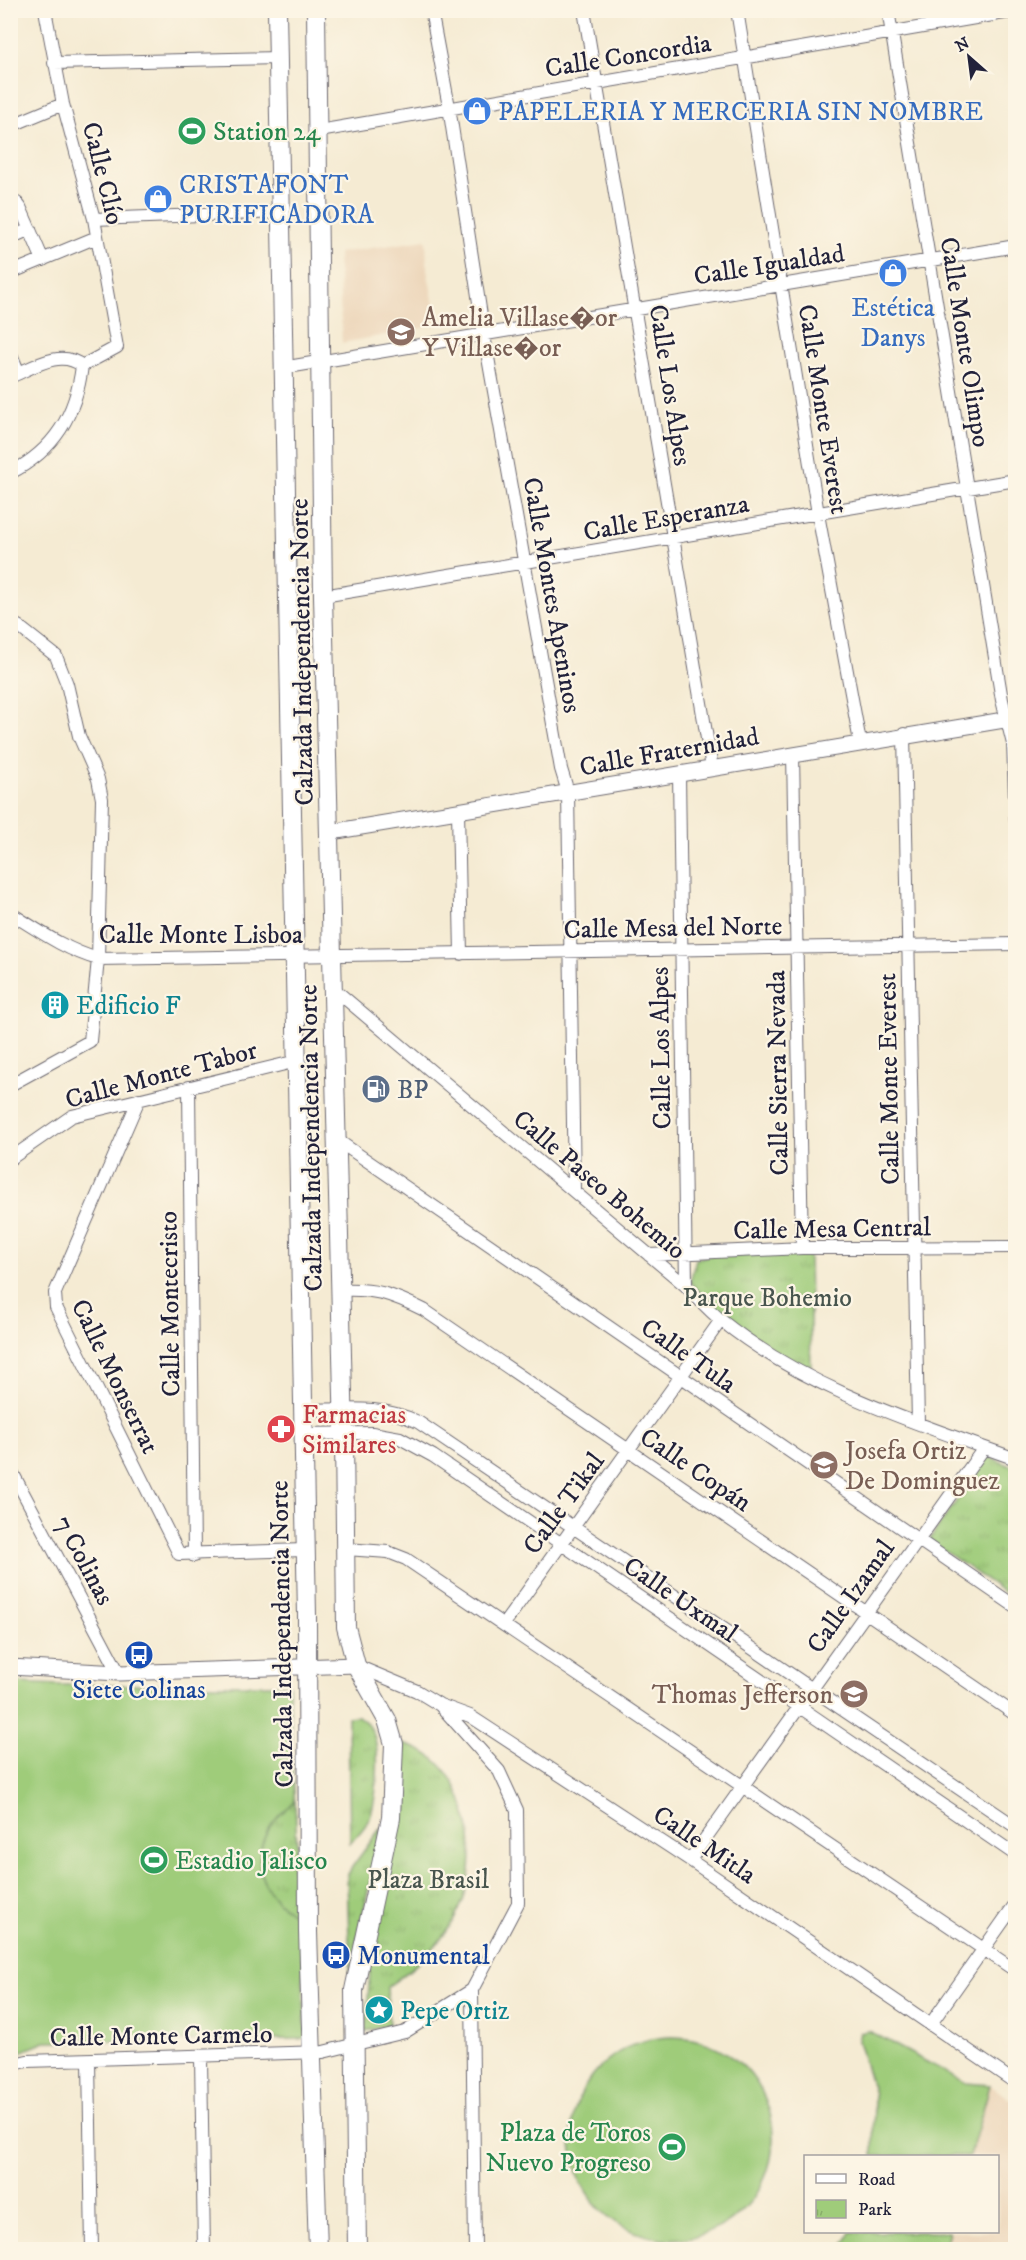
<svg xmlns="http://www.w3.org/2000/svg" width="1026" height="2260" viewBox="0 0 1026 2260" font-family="'IM FELL DW Pica',serif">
<defs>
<pattern id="park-tufts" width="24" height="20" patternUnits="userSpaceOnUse" patternTransform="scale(1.5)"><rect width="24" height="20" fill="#9fcc7a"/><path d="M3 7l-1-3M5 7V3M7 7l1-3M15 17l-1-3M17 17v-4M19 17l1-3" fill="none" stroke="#89af6a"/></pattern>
</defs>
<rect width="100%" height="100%" fill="#fcf5e5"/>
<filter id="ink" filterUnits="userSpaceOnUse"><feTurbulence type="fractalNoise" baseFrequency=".0167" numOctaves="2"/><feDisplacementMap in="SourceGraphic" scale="12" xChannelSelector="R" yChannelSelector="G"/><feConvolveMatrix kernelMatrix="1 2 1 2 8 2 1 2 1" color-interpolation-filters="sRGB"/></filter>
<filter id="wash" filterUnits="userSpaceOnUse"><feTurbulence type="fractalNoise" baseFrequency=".008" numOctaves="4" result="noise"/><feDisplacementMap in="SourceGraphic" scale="24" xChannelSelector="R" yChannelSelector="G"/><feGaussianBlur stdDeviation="1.35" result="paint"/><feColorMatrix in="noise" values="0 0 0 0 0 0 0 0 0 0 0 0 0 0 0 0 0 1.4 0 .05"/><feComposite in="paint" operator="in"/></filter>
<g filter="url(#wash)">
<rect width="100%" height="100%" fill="#f5ebd3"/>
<path fill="#edd7bb" d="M426,240l1,29 11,56 -96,18 -4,-90z
M990,2085l25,18v146l-72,1 5,-18h50v-76h-29z"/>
<path fill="#9fcc7a" stroke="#60775a" stroke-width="1.5" d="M11,1679l9,4 38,2h231l17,354 -261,3 -34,14z
M869,2031l97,52 24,2 -20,71h-97l1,-62 -16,-53 2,-8z
M571 2138a101 101 0 1 1 202 0a101 101 0 1 1-202 0Z
M851,2232h98l-5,17h-103z"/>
<path fill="url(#park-tufts)" stroke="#60775a" stroke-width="1.5" d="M809,1251l2,125 -88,-59 -33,-35 6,-23 17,-5z
M988,1456l27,12v132l-86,-60z
M358,1716c7,5 12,9 15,17 8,19 4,71 -5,88 -4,8 -12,16 -18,22l-2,-126z
M401,1744c68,11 84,114 58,166 -15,33 -43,57 -72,77l2,39 -24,5 6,-70 33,-169 1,-26z
M295,1802l5,116c-53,-29 -53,-82 -5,-116z
M382,1826l-32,148 -3,-100z"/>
</g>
<g filter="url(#ink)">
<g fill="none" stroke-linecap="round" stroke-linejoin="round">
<g stroke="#6c6870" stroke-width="14">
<path id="minor" d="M431,10l18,97 35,228 77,434 7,23 6,399
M584,10l128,758
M737,10l81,504 42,228
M888,10l114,690 11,44 3,80
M54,63l223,-5
M10,126l53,-22
M319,131l697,-120
M10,204l7,-1 3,4 23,53
M94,219l187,-7
M10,238l20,-9
M10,273l87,-36
M10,352l9,21
M282,368l734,-122
M10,377c22,-9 51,-29 72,-11
M10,473c45,-23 66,-59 72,-107l35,-19 -23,-128 -31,-115 -18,-94
M323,596l693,-116
M10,625l8,1 38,30 11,28 12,52 19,43 4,20 -4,160 -8,82 -80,44
M904,734l14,689
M793,754l9,494
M679,773l7,513
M458,811l3,143
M10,913c29,18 56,37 88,46l918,-15
M334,989l352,297c12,12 23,25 36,35 86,69 192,101 294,138
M189,1087l5,469
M139,1099l-84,194 1,14 123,247 126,-4
M337,1140l679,467
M10,1159l62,-43 225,-55
M649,1255l153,-7 214,-1
M339,1290c36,-2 53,4 85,20l592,405
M302,1410c41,0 79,-6 116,12l598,405
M303,1434l69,-1 28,5 33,18 583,399
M10,1468l109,205
M346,1549l42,3 18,7 610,412
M504,1624l217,-304
M357,1666l60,25 23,14 30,11 220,144 326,223
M690,1860l294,-412
M472,1990l3,260
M930,2025l86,-122
M201,2057l3,193
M89,2060l3,190
M10,2065l17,-4 296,-9 82,-20 67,-42 46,-87 -1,-93 -18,-39 -59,-66"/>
</g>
<g stroke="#6c6870" stroke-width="17">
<path id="tertiary" d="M331,832l685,-114
M10,1667l109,6 237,-8"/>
</g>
<g stroke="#6c6870" stroke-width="20">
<path id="primary" d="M277,10l30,1606 1,316 10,318
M316,10l7,586 21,839 2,192 10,38 31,55 7,24 -3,74 -37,172 3,260"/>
</g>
<use href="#minor" stroke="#fff" stroke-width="12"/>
<use href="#tertiary" stroke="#fff" stroke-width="15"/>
<use href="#primary" stroke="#fff" stroke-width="18"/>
</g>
</g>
<defs>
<g id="shop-disc" transform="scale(1.5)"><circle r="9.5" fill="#3f7fe0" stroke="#fcf5e5"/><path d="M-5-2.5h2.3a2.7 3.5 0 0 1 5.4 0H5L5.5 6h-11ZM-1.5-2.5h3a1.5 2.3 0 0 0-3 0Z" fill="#fff"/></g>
<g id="stadium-disc" transform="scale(1.5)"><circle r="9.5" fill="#2e9e5b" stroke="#fcf5e5"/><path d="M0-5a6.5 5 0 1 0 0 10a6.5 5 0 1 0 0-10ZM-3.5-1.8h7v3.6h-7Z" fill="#fff"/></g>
<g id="school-disc" transform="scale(1.5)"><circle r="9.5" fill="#8d6e63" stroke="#fcf5e5"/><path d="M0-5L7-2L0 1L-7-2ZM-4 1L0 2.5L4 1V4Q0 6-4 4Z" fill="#fff"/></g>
<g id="building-disc" transform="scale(1.5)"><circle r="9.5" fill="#0f9aa8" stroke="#fcf5e5"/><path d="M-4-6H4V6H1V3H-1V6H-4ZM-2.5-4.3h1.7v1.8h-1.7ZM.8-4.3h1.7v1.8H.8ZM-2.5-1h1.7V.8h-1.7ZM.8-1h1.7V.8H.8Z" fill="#fff"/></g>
<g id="fuel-disc" transform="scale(1.5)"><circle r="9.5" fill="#5c6f8a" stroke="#fcf5e5"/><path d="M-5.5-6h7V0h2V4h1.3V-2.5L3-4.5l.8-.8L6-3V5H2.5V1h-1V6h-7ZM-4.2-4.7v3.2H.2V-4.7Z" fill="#fff"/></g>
<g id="pharmacy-disc" transform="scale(1.5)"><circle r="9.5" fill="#e0444e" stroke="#fcf5e5"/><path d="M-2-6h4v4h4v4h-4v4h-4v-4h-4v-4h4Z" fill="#fff"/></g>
<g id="bus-disc" transform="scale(1.5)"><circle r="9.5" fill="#1a4fb4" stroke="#fcf5e5"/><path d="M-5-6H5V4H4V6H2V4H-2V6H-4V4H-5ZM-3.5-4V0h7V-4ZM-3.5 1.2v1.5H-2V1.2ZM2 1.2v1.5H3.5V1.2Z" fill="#fff"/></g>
<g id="sight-disc" transform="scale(1.5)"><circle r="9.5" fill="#0f9aa8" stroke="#fcf5e5"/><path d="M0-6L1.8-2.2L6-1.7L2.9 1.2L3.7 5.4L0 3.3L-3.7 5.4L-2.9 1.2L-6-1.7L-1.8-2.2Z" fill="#fff"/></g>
</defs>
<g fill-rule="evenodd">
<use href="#shop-disc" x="477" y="111"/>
<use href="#stadium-disc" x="192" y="131"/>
<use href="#shop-disc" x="158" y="199"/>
<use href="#shop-disc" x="893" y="273"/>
<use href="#school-disc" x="401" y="332"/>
<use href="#building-disc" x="55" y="1005"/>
<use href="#fuel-disc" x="376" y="1089"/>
<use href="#pharmacy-disc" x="281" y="1429"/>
<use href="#school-disc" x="824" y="1465"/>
<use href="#bus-disc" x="139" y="1655"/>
<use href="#school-disc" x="854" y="1694"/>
<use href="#stadium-disc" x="154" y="1860"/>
<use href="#bus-disc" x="336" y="1955"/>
<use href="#sight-disc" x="379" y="2010"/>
<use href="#stadium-disc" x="672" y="2147"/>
</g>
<g text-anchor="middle" stroke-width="4.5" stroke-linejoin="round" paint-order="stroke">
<g font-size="26" fill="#22223b" stroke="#fcf5e5">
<text transform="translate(628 55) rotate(-9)" y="9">Calle Concordia</text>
<text transform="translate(104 173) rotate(76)" y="9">Calle Clío</text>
<text transform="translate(769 264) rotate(-9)" y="9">Calle Igualdad</text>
<text transform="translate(966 342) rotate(81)" y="9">Calle Monte Olimpo</text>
<text transform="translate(671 385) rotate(81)" y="9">Calle Los Alpes</text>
<text transform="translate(824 409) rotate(81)" y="9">Calle Monte Everest</text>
<text transform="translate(666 517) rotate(-10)" y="9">Calle Esperanza</text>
<text transform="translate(553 595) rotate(80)" y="9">Calle Montes Apeninos</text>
<text transform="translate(301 652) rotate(-91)" y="9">Calzada Independencia Norte</text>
<text transform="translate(669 751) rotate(-10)" y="9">Calle Fraternidad</text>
<text transform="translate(673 927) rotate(-1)" y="9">Calle Mesa del Norte</text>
<text x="201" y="943">Calle Monte Lisboa</text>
<text transform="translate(660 1048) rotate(-91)" y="9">Calle Los Alpes</text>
<text transform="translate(777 1073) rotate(-91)" y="9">Calle Sierra Nevada</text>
<text transform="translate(161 1074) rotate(-15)" y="9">Calle Monte Tabor</text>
<text transform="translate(888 1079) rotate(-91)" y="9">Calle Monte Everest</text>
<text transform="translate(310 1138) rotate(-91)" y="9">Calzada Independencia Norte</text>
<text transform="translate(600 1184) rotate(40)" y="9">Calle Paseo Bohemio</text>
<text transform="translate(832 1228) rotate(-1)" y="9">Calle Mesa Central</text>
<text transform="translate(169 1304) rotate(-91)" y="9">Calle Montecristo</text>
<text transform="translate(689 1355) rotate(35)" y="9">Calle Tula</text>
<text transform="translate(116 1376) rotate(64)" y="9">Calle Monserrat</text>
<text transform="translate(696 1469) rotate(34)" y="9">Calle Copán</text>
<text transform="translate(563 1503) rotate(-54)" y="9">Calle Tikal</text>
<text transform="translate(85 1560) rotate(62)" y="9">7 Colinas</text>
<text transform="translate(850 1596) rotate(-55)" y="9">Calle Izamal</text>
<text transform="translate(681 1599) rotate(34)" y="9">Calle Uxmal</text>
<text transform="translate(281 1634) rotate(-91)" y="9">Calzada Independencia Norte</text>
<text transform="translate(705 1844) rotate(34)" y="9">Calle Mitla</text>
<text transform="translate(161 2035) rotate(-1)" y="9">Calle Monte Carmelo</text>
</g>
<g font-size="26" fill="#366cbe" stroke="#fcf5e5" text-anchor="start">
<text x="498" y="120">PAPELERIA Y MERCERIA SIN NOMBRE</text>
<text x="179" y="193">CRISTAFONT<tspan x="179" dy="30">PURIFICADORA</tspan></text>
<text x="893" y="316" text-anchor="middle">Estética<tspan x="893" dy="30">Danys</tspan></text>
</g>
<g font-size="26" fill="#27864d" stroke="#fcf5e5" text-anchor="start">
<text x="213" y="140">Station 24</text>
<text x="175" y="1869">Estadio Jalisco</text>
<text x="651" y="2141" text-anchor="end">Plaza de Toros<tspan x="651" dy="30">Nuevo Progreso</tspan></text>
</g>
<g font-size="26" fill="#785e54" stroke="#fcf5e5" text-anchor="start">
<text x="422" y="326">Amelia Villase�or<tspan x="422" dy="30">Y Villase�or</tspan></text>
<text x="845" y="1459">Josefa Ortiz<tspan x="845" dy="30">De Dominguez</tspan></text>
<text x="833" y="1703" text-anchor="end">Thomas Jefferson</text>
</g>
<g font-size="26" fill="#0d838f" stroke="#fcf5e5" text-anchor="start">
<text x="76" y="1014">Edificio F</text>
<text x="400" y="2019">Pepe Ortiz</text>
</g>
<g font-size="26" fill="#4e5e75" stroke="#fcf5e5" text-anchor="start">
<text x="397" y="1098">BP</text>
</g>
<g font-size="26" fill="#48554e" stroke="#fcf5e5">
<text x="767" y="1306">Parque Bohemio</text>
<text x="428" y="1888">Plaza Brasil</text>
</g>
<g font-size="26" fill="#be3a42" stroke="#fcf5e5" text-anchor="start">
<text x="302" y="1423">Farmacias<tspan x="302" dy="30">Similares</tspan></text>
</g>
<g font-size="26" fill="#164399" stroke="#fcf5e5">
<text x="139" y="1698">Siete Colinas</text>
<text x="357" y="1964" text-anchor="start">Monumental</text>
</g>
</g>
<rect width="1026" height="2260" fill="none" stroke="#fcf5e5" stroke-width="36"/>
<rect x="804" y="2155" width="195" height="78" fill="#fcf5e5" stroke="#a5a1a1" stroke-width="1.5"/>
<rect x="816" y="2174" width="30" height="9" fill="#ffffff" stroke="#a5a1a1" stroke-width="1.5"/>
<text x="858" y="2185" font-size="18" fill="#22223b">Road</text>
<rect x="816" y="2200" width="30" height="18" fill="url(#park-tufts)" stroke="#a5a1a1" stroke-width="1.5"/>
<text x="858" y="2215" font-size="18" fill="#22223b">Park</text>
<g transform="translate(969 57) rotate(332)" stroke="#fcf5e5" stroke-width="4.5" paint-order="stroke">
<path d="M0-4.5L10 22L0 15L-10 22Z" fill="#22223b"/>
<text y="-9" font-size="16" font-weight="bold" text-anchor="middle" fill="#22223b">N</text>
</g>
</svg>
